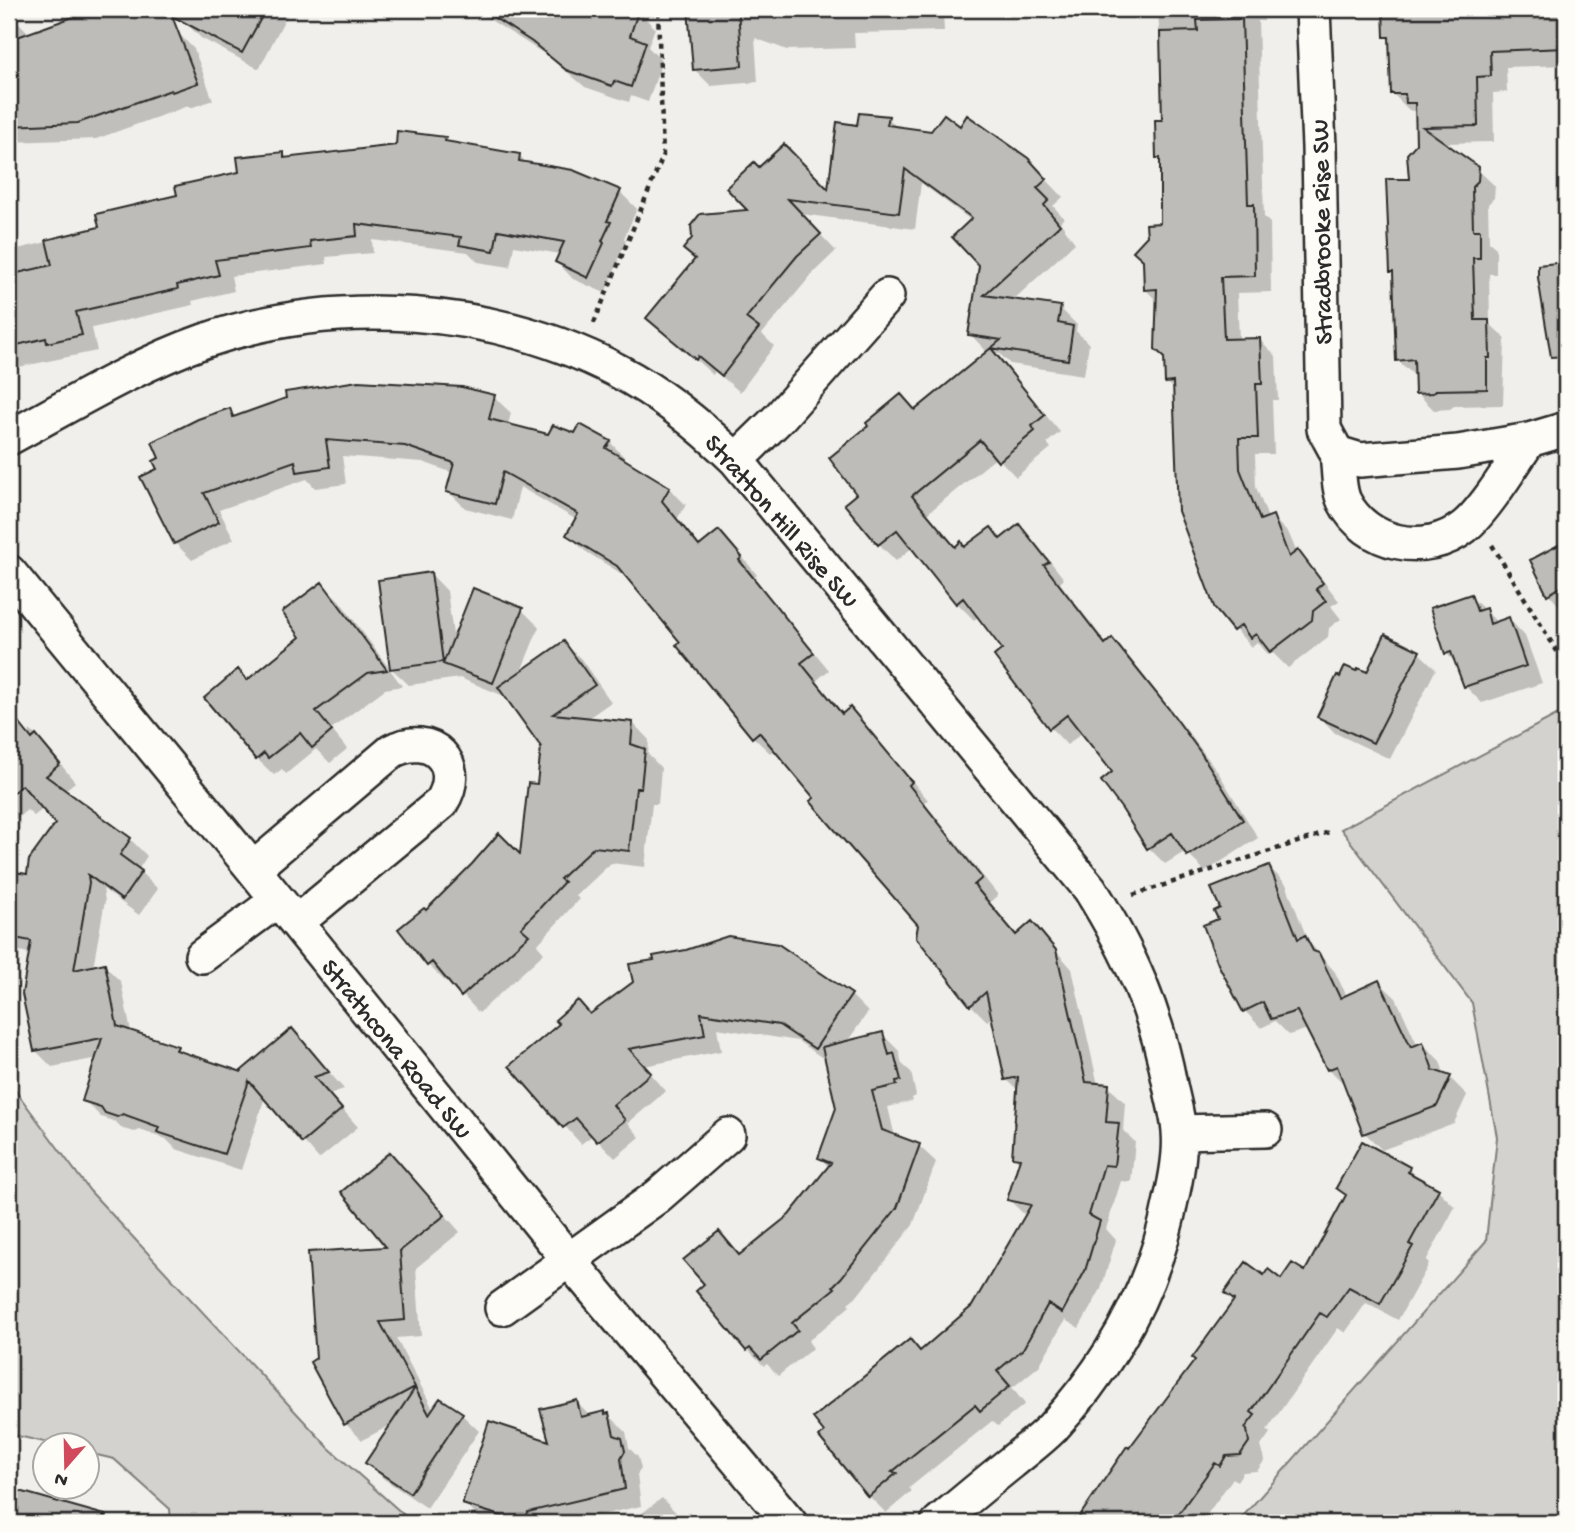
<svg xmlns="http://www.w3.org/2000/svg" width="1575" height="1532" viewBox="0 0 1575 1532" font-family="'Gochi Hand',sans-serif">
<rect width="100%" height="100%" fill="#f0efeb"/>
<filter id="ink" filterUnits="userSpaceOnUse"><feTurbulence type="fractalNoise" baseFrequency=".0143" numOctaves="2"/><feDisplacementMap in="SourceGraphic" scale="14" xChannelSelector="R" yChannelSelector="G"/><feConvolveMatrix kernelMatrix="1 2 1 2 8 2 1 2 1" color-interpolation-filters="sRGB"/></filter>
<g filter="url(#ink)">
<path fill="#d3d2cf" stroke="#7f7e7d" stroke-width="2" d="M1566,710v813h-329l249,-282 11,-104 -25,-134 -131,-174z
M9,1082l81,109 239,257 84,75h-242l-1,-14 -56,-50 -26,-6v-9h-35l-44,-10z"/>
<path fill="#0003" fill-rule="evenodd" d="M100,9l5,3 8,-3h47l13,14 4,9 17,17 19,51 -23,8 -2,-2 -92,33 -87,3v-118l10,-1 11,11z
M191,9h99l-31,60 -58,-31 -17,-17z
M477,9h154l7,2 17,17 -7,19 14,14 -14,41 -17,-6 -2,6 -44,-15 -34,-29 -67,-42z
M690,9h351v3h-98l1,19 -90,2 1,15 -68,2 -32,-12 3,44 -47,4 -17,-17z
M1052,9h35v4z
M1158,9h107l-1,12h-6l6,196 6,6 1,69 -34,1 2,47 20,-1 17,17 2,44h-6l2,54h-19l1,33 12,31 4,-1 17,17 8,19 17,16 25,32 -8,5 10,13 -12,9 -1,9 -40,31 -17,-17 -3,3 -11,-12 -6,5 -34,-39 -41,-217 -10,-9v-24l-8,-56 -13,-13 17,-64 -1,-64 -3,-4 6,-35z
M1385,9h181v56l-60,2 1,25 -14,1 1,49 -52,1 35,26 18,17 -1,12 -6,6 1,38 7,6v26h-7l1,50 15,14 -2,67 -49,1 -4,3 -16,1 -17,-17 -1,-16 -19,-17 -2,-86 -3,-3 25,-127v-32l-8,-2 -17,-17 -1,-51 -6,-6z
M888,118l10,10 147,50 18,19 -10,9 11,12 -4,4 15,21 -63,58 48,7 17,17 -1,6 13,13 -5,31 -74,-11 -11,-11 -7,-1 68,80 -13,11 4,5 -35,29 -19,-20 -69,56 28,35 5,-4 4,4 26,-19 10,11 18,-14 17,17 28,36 -4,4 47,61 5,-4 17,17 56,71 33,44 40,66 -53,34 -19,-21 -21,13 -16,-16 -34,-75 -32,-41 -16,13 -16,-17 -55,-72 9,-7 -26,-33 -5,4 -17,-17 -44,-56 -17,14 -17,-17 -21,-50 13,-68 30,-30 16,15 71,-58 -18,-19 10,-69 -8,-44 -51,-38 -6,46 -114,-15 35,37 -22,21 -52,62 12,12 -34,46 -25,-21 -2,4 -65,-58 102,-106 9,-41 70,22 29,-65z
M445,139l4,4 71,13 7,8 93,28 17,17 -13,29 2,3 -8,18 1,2 -14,32 -32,-14 -16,-17 3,-8 -46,-8 -4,21 -32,-5 -10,-10 -96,-12 1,13 -47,4 1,7 -96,12 3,15 -42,10 1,4 -101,23 5,23 -88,18v-118l93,-22 139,-56 42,-20 6,6z
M1566,255v86l-2,1 -10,-77 7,-9z
M494,397l17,16 -3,12 41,11 61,6 16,17 -1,2 44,27 17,17 -9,14 23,28 19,-15 17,17 21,26 -3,3 75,92 -13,11 28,34 6,-5 16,16 62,74 -4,2 74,93 -8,7 27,34 15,-13 40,46 26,116 10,1 17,17 -2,27 12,12 -4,40 -10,-1 -15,48 10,11 -15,49 -22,39 -14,-8 -26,46 -27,22 13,16 -27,22 -6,-5 -83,67 3,3 -26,22 -17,-17 41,-155 11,11 53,-45 52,-91 -17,-16 11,-37 -6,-7 5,-65 -13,-12 -13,-62 -6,4 -16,-16 -51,-81 -145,-175 -5,4 -17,-16 -70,-95 -53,-63 -45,-28 -17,-16 9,-15 -57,-33 -8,33 -47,-12 -17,-17 5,-18 -30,-11 -81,-6 4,28 -31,4 -8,-9 -88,31 15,29 -42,21 -17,-17 -16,-73 70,-60 8,8zM666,490h4l-11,19z
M1563,544l3,3v67l-17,-20z
M431,574l16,17 7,51 68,-32 17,17 -19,47 44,-31 17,16 30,43 -24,17 46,4 16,17 -1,14 13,14 -3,36h-6l-7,63 -34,-4 -35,33 3,3 -42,46 7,8 -65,60 -31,-34 -3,2 -17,-16 -2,-53 96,-55 17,-71 4,-40 -34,-48 -49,-20 -51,7 -17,-16z
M322,584l17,16 63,86 -17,3 -54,40 16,20 -17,14 -14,-14 -30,25 -4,-5 -8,6 -17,-16 -9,-78 55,-44z
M1470,596l28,27 11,-4 16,17 17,47 -60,20 -17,-17 -8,-22 -11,-11z
M1386,637l33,16 17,16 -46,90 -55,-26 -16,-17 22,-37 16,-5h11z
M9,709l20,26 1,-5 16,16 29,36 -11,9 66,48 17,17 -9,14 20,19 -19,26 -36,-26 2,12 -12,66 11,-2 17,17 10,50 46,15 7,8 63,21 45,-46 52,59 -15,5 29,33 -39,32 -54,-62 -24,73 -65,-21 -10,-10 -26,-9 -5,2 -12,-3 -7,-7 -15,-5 -17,-17 14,-42 -46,9 -17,-17 -4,-96 -22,-6v-76l19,4 29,-52 -13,-16 -10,8 -7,-6 -18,15z
M1269,867l17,17 22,57 27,31 12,25 32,-15 17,16 22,48 5,-2 17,17 5,15 5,2 17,17 -13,28 -72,27 -17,-17 -19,-47 -17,-17 -21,-40 -19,6 -14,-14 -14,7 -16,-17 -25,-92z
M778,946l73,49 17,17 -21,30 35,-8 17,17 3,13 9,8 5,24 -4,2 1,3 -25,6 7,30 24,9 17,16 -23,63 -55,70 -10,8 2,3 -42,35 5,7 -35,28 -11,-12 -3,2 -17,-16 -41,-66 13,-51 22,23 50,-40 38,-49 -9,-9 18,-50 -11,-47 -29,-20 -81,-13 4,23 -77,15 22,25 -38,32 12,14 -25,21 -22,-23 -12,9 -70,-78 80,-50z
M1409,1169l13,12 16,9 17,17 -29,54 3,3 -31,56 -32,-17 -21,30 -7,-5 -71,102 3,3 -9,13 4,14 -8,11 -14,1 -6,9 -4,-3 -32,45h-124l50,-74 3,2 67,-91 38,-59 -8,-8 37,-16 17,4 24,-7 42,-77 -9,-9z
M407,1171l53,61 -44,36 5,68 -25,2 38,73 28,4 17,16 -52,77 -43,-29 -17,-16 26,-39 -31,16 -16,-16 -28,-65 71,-111z
M576,1402l14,14 14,-3 5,2 17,17 3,16 9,9 3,11 -4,7 4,31 -76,17h-73l-11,-3 -17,-17 87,-60z
M9,1488l59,18 10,11 21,6h-90z
M662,1498l24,25h-57z"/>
<path fill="#bdbcb8" stroke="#2b2b2b" stroke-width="2" d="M95,9h171l-24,44 -70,-37 26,67 -26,9 -1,-2 -93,33 -69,3v-86z
M481,9h158l-9,27 16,6 -15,45 -17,-6 -2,5 -46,-16 -34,-28z
M688,9h50l4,57 -49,4z
M1383,9h183v39l-76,3 1,25 -14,1 1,49 -55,1 56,40 -1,14 -6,6 1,43h7v28h-7l2,62h14l1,38h-3v31l-51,1 -3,3 -18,1 -1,-35 -18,2 -3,-89h-3l-4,-93h23l-2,-25 9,-10 -1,-41h-9l-1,-9h-14l-2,-57h-5z
M1242,19l6,185h6l1,72 -34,1 3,62 36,-1 2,46h-6l2,54h-19l1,31 20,51 13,-5 16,42 9,-7 25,33 -7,6 10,12 -13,10 -1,9 -42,32 -14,-18 -6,4 -9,-13 -8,6 -18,-22 -37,-98 -5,-129 -8,1 -1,-26 -9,-8 2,-60 -13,1 -1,-30 -10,-9 14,-15 -1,-12 14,-1v-65h-4l-1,-38h7l-2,-88 38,-1 -1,-11z
M859,113l30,3 -2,9 44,6 13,-17 16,12 7,-11 61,43 19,21 -10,9 12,12 -5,5 16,20 -76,70 77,11 -3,17 15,3 -5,34 -77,-12 10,-8 -33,-5 11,-69 -27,-29 20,-19 -67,-49 -6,44 -111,-14 33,35 -24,22 -51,62 13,10 -37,48 -24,-20 -2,4 -50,-42 49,-59 -12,-10 9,-11 -1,-13 9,-11 47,-4 -21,-22 28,-26 5,5 25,-23 44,45 9,-67 20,3z
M397,131l49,6 -1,4 75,13 -1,7 54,9 48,20 -14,31 4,1 -9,19 2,2 -16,35 -33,-16 9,-20 -66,-12 -4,21 -35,-6 2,-8 -105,-13 1,12 -47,5 1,7 -96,12 4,15 -42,10 1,4 -102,23 6,23 -35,8 -1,-5 -37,9v-72l43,-10 -6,-25 53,-13 -3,-13 81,-19 -2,-9 64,-14 -2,-15 47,-5v6l112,-13z
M1566,262v94l-15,1 -13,-79v-13z
M991,348l54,67 -13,11 3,5 -37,31 -18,-22 -68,56 43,51 6,-6 3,6 27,-20 9,12 19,-15 30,38 -5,3 61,79 7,-6 57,71 32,44 42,67 -56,36 -15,-23 -25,16 -25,-40 -21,-28 11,-9 -45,-57 -18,14 -55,-73 8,-7 -39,-51 -7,6 -59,-74 -19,15 -34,-41 12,-10 -27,-36 39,-32 -2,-3 35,-29 14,16z
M358,381l104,6 33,8 -6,24 59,15 5,-9 22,8 5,-9 31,17 -5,7 64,39 -8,14 37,45 20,-16 23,27 -3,3 75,93 -13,10 41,51 8,-7 62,75 -3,3 73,93 -8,7 42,50 16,-14 24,29 30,132 23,2 -3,38 13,1 -5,43 -10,-1 -15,50 11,6 -15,50 -23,42 -14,-9 -25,45 -26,22 13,15 -30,25 -5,-6 -83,67 5,1 -29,24 -49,-60 5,-5 -11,-14 97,-79 10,12 52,-45 59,-101 -24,-5 13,-42 -8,-1 6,-80 -13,3 -19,-88 -16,14 -54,-69 2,-12 -91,-104 -17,-20 4,-3 -55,-66 -7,6 -76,-93 4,-3 -63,-76 -51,-31 12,-21 -75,-42 -8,32 -49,-12 8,-29 -49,-17 -79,-6 4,27 -33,5 -2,-11 -91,32 15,29 -45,22 -34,-67 17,-8 -4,-8 6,-3 -7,-16 46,-23 32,-11 3,9 3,-1 50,-18 -1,-6z
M1566,541v43l-19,11 -17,-35z
M431,572l12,90 -53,7 -12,-89z
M322,582l65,88 -19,3 -52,38 16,20 -20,17 -12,-15 -32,25 -4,-5 -8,7 -52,-62 34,-29 9,11 53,-43 -18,-25z
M473,588l50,20 -30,75 -50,-19z
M1471,594l6,17 9,-3 4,16 19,-7 17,49 -62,21 -13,-35 -6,2 -15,-46z
M1385,634l35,17 -47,92 -56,-26 20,-42 3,2 5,-11 11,5 2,-3 9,4z
M564,641l31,44 -42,29 80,8 -2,22 14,5 -4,39h-5l-7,63 -35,-4 -34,32 4,3 -43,46 8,7 -68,62 -29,-35 -5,4 -29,-37 26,-21 2,2 46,-46 27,-31 21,21 8,-71 9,1 4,-37 -43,-60z
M9,710l23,29 4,-4 24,29 -14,12 85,62 -11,17 22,16 -20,29 -34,-25 1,8 -15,87 31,-7 12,63 61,20 -2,4 66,22 -1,-1 51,-43 37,44 -15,5 28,32 -40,34 -53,-62 -25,73 -67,-22 2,-5 -36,-13 -6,3 -12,-4 -4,-6 -19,-6 20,-63 -68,13 -12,-57 9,-53 -22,-4v-66l18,3 2,-14 26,-36 -33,-39 -13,11z
M1269,865l29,74 7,-4 8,16 6,2 21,45 39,-18 32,67 12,-5 10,28 18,6 -14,30 -74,28 -26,-68 -10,4 -30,-59 -26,8 -8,-17 -20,10 -25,-48 -15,-39 15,-6 -4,-8 6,-3 -9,-20z
M728,936l50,8 74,50 -37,55 -36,-24 -78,-12 4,22 -76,14 22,24 -38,32 12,15 -28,22 -21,-24 -13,10 -54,-62 50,-42 -4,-4 23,-20 12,14 43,-32 -4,-18 25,-4 -1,-4 33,-6z
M883,1032l6,23 5,-2 7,27 -5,1 1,4 -25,6 10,39 38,14 -23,64 -56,70 -8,8 2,2 -43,35 6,7 -37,30 -11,-12 -4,3 -50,-60 8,-7 -21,-24 36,-29 20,24 50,-40 42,-52 -13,-5 18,-50 -14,-61z
M1362,1141l48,26 -2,5 31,17 -30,55 4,2 -33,58 -31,-17 -22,30 -7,-4 -69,99 4,3 -10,13 2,2 2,12 -9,13 -14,1 -6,10 -5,-3 -43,60h-97l52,-77 2,2 66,-88 -3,-2 42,-58 -10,-7 22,-31 18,13 4,-6 13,10 11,-16 13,8 41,-76 -10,-7z
M390,1152l55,63 -45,36 5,69 -25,2 35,65 -71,38 -34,-63 6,-4 -8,-106 78,-5 -45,-55z
M415,1388l14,26 11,-16 23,15 -53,80 -45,-30z
M577,1400l4,17 24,-6v3l4,-1 5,22 8,3 3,13 -4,7 4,31 -97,23 -4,11 -62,-19 27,-83 60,20 -9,-32z
M9,1488l96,27 -1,8h-95z"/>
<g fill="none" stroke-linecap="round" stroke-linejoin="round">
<g stroke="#2b2b2b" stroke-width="38">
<path id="minor" d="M1313,9l6,138 5,282 13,24 23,7 98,-8 71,-12 37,-11
M9,438c63,-34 127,-73 195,-97 132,-46 290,-35 414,30 44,23 82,54 118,89l354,429c40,64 66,122 80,196 3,15 8,31 9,47 2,22 -3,47 -8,68 -17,88 -58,162 -119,228 -12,12 -27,23 -40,34 -25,20 -50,41 -74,61
M1337,453c2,14 1,35 7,48 22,44 82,56 120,26 21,-17 49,-63 65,-87
M736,460l43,-42 108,-122
M9,572l244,297 315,390 222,264
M253,869l139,-118c40,-21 74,14 49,52l-144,119
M202,956l76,-56
M1179,1132l86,-2
M502,1308l156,-112 70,-61"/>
</g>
<path stroke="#2b2b2b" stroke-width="4.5" stroke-dasharray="5 5" stroke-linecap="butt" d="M594,323l69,-167 -5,-147
M1492,545l74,121
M1133,895l196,-63"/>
<use href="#minor" stroke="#fdfcf7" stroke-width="33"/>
</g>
</g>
<g text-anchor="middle" stroke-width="5" stroke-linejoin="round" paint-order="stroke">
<g font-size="26" fill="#2b2b2b" stroke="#fdfcf7">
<text transform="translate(1320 232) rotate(-91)" y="9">Stradbrooke Rise SW</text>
<text transform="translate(783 520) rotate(49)" y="9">Stratton Hill Rise SW</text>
<text transform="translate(398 1048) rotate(51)" y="9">Strathcona Road SW</text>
</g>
</g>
<rect width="1575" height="1532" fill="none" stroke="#fdfcf7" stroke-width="35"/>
<rect x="18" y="18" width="1540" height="1497" fill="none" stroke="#2b2b2b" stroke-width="2.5" filter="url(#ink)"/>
<g transform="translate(66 1466) rotate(200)"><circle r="33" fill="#fdfcf7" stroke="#a9a8a5" stroke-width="2"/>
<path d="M0-5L12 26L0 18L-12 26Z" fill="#d1495b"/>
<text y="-10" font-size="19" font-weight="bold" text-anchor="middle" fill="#2b2b2b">N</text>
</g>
</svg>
